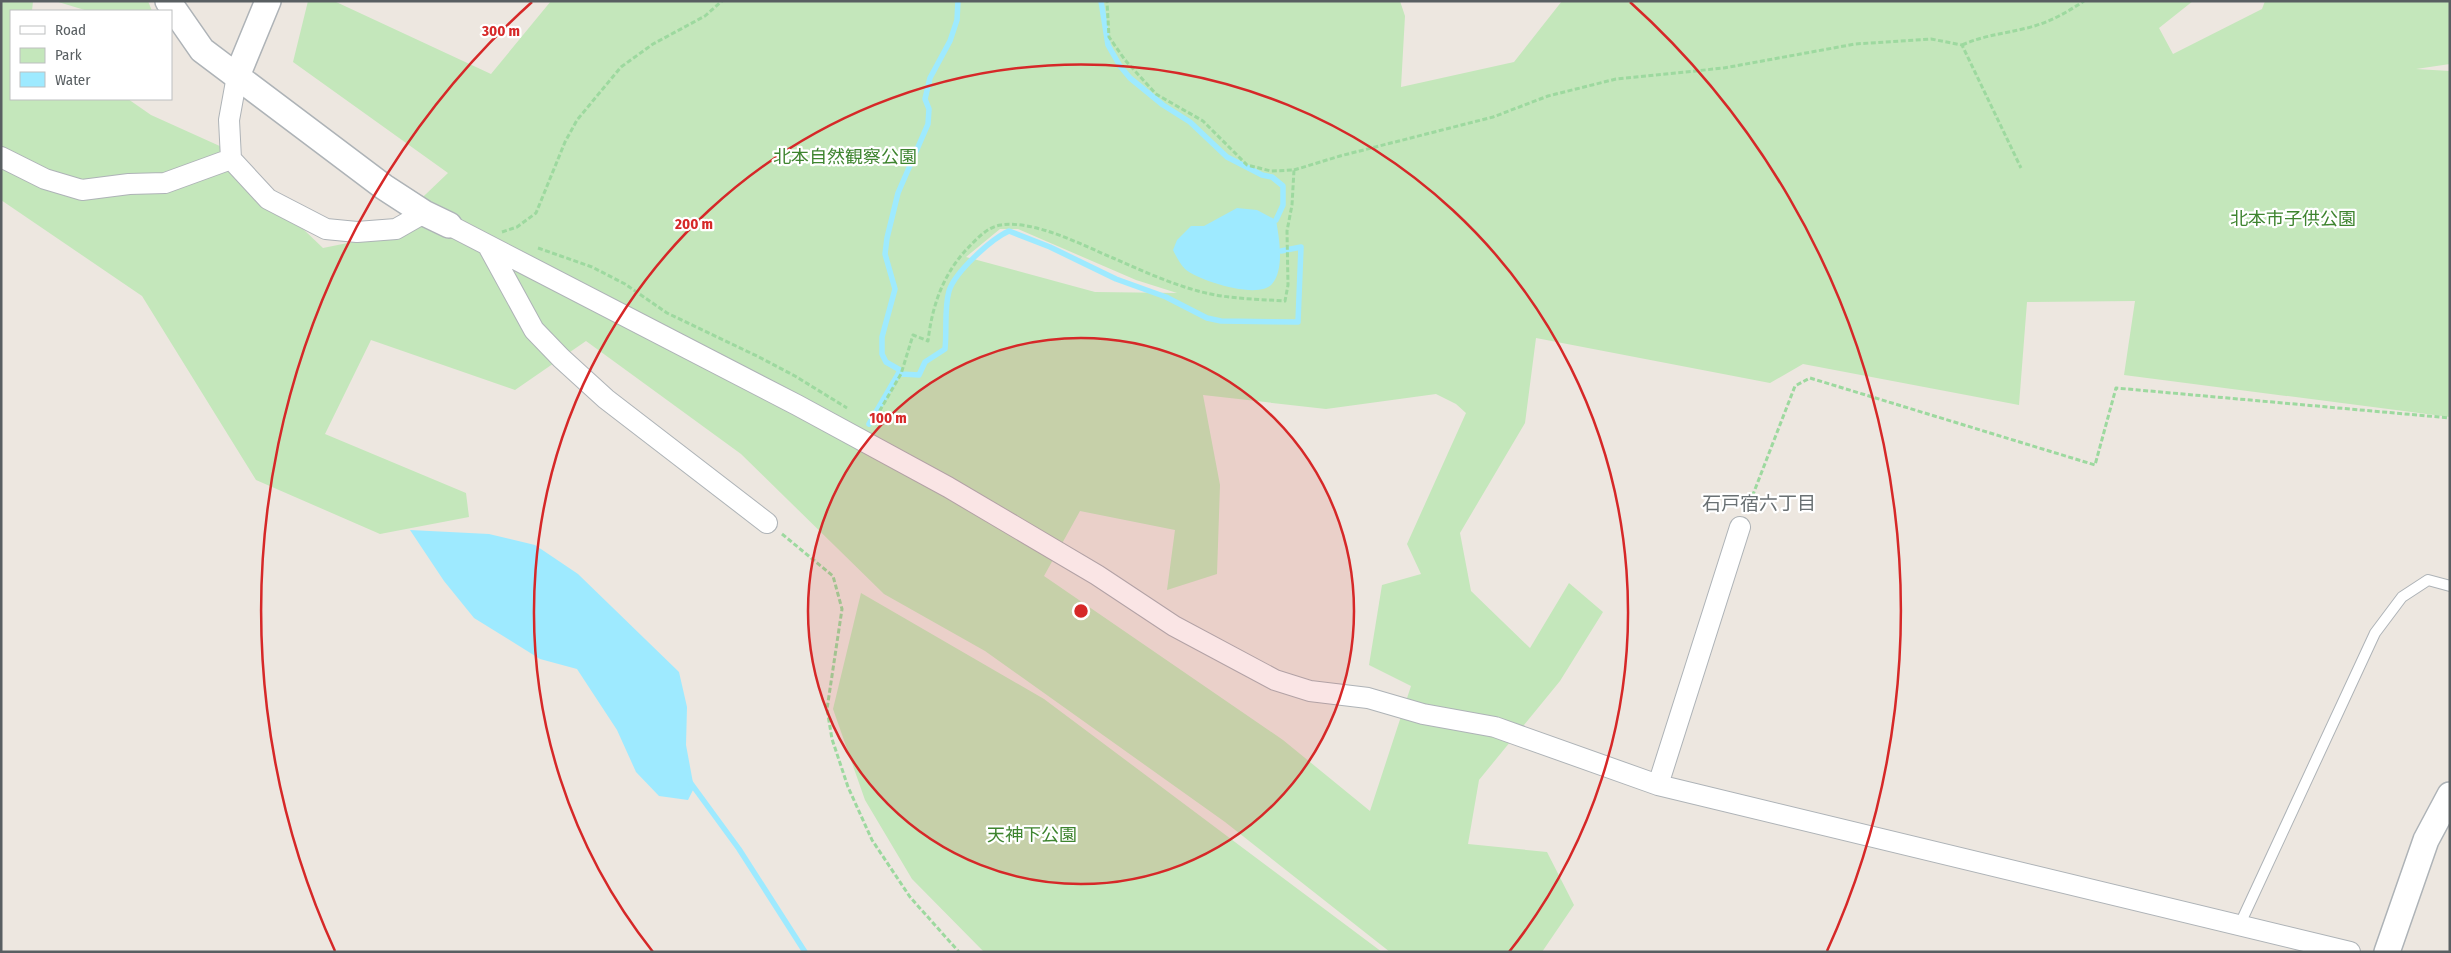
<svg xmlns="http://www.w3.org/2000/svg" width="2451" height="953" viewBox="0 0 2451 953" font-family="'Fira Sans Condensed','Noto Sans JP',sans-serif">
<rect width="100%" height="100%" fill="#ede7e0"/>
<path fill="#c4e7bb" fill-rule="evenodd" d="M1,1h32l-1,10h-21v88h117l23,16 82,37 47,55 43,41 59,-12 66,-63 -155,-111 15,-61h26l157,73 60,-73h849l5,15 -4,71 113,-25 48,-61h631l-34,27 14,26 89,-45 3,-8h185v63l-34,5 34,2v346l-326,-42 11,-74 -108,1 -8,103 -216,-41 -33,19 -234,-45 -11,85 -65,110 11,58 59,57 39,-65 34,29 -43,69 -81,99 -11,64 79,8 27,53 -32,47h-152l-165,-130 -240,-171 -101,-57 -143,-140 -155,-113 -71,49 -144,-50 -46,94 141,59 3,24 -89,17 -124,-54 -114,-184 -141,-96zM1000,229h18l118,51 41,13 -82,-1 -129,-35zM1436,394l20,10 10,9 -59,131 14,30 -39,11 -13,80 42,21 -41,125 -87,-71 -239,-164 36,-65 95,19 -8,60 50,-16 3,-89 -17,-90 123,14z
M55,1h93l4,10h-64z
M861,593l183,106 338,253h-398l-72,-73 -47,-79 -32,-91z"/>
<path fill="#9eeaff" d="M1237,208l20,2 19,10c3,17 9,49 -4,64 -13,16 -73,-3 -87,-15 -5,-5 -9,-13 -12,-19l4,-10 14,-14h13z
M410,530l79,4 46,11 43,29 101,98 8,35 -1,38 8,43 -6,12 -29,-4 -23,-24 -19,-42 -40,-61 -37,-10 -66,-41 -30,-37z"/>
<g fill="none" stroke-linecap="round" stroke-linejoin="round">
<path stroke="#9eeaff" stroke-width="5.5" d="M1101,1l7,44 12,21 10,12 33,27 27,17 37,35 35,18 10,2 11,9v19l-7,15
M897,376l3,-6 -14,-8 -4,-8v-17l13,-48 -10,-35 2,-16 11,-45 30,-69 1,-15 -4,-10 5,-21 20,-37 7,-21 1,-19
M869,424l28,-48 4,-2 18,1 6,-13 20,-13c2,-19 -1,-40 4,-58 6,-19 42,-52 60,-60l41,16 66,32 50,18 41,21 14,3 77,1 3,-75 -20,4
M690,782l49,67 66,103"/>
<g stroke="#aeb3b7" stroke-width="12">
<path id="service" d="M2240,924l135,-291 27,-36 26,-17 22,6"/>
</g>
<g stroke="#aeb3b7" stroke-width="22">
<path id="minor" d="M1,157l44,22 37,11 47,-6 36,-1 66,-24 -2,-39 8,-44
M231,159l37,40 58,30 31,3 39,-3 28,-16
M449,225l348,180 151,82 149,88 77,51 101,54 35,11 58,7 55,16 72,13 163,58 692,167
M488,246l46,84 27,28 45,41 161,124
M1658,785l82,-258"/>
</g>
<g stroke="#aeb3b7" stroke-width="28">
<path id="tertiary" d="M168,1l34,49 182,137 40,26 25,12
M237,76l31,-75
M2387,952l39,-112 24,-45"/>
</g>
<path stroke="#9dd99f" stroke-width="3" stroke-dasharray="5 2.5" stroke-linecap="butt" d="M1962,45c23,-10 41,-11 65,-17 21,-5 39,-15 57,-27
M1294,170l46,-14 153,-39 55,-21 68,-17 108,-11 131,-24 76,-5 31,6 59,123
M502,232l15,-5 19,-14 29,-71 12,-22 44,-53 32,-23 52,-28 17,-15
M538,248l54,19 33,17 42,29 92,44 36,19 52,32
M872,424l29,-50 12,-39 15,6c4,-34 14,-64 37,-90 10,-10 21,-24 36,-26 34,-5 81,20 112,33 27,12 56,25 85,33 28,8 58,8 87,10l3,-16 -1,-54 5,-26 2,-35 -23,1 -24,-6 -44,-44 -47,-27 -31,-34 -16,-23 -2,-36
M1747,510l48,-124 15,-8 285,87 21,-77 334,30
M782,534l51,42 9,33 -15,100 5,30 16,48 24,53 38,57 49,55"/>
<use href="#service" stroke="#fff" stroke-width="10"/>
<use href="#minor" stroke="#fff" stroke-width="20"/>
<use href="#tertiary" stroke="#fff" stroke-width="25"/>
</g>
<circle cx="1081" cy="611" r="273" fill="#d62828" fill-opacity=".12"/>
<g fill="none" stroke="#d62828" stroke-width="2.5">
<circle cx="1081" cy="611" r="273"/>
<path d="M653 952A547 547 0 1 1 1509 952"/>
<path d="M335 951A820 820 0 0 1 532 2M1630 2A820 820 0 0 1 1827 951"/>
</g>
<g text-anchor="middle" stroke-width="4.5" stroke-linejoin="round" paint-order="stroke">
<g font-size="18" fill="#3e842f" stroke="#fff">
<text x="845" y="163">北本自然観察公園</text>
<text x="2293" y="225">北本市子供公園</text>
<text x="1032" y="841">天神下公園</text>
</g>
<g font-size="19" fill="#6a7174" stroke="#fff">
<text x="1759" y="510">石戸宿六丁目</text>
</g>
</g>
<circle cx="1081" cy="611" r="8" fill="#d62828" stroke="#fff" stroke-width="2.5"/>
<g font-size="15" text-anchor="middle" font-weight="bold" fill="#d62828" stroke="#fff" stroke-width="4.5" stroke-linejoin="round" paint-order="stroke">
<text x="501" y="36">300 m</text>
<text x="694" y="229">200 m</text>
<text x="888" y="423">100 m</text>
</g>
<rect width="2451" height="953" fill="none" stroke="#595f62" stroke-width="5"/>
<rect x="10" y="10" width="162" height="90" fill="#ffffff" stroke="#bdbfc0"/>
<rect x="20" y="26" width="25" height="8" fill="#ffffff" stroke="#bdbfc0"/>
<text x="55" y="35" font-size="15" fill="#595f62">Road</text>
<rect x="20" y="48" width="25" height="15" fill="#c4e7bb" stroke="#bdbfc0"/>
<text x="55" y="60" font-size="15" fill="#595f62">Park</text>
<rect x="20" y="72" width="25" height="15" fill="#9eeaff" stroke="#bdbfc0"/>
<text x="55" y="85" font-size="15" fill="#595f62">Water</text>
</svg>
